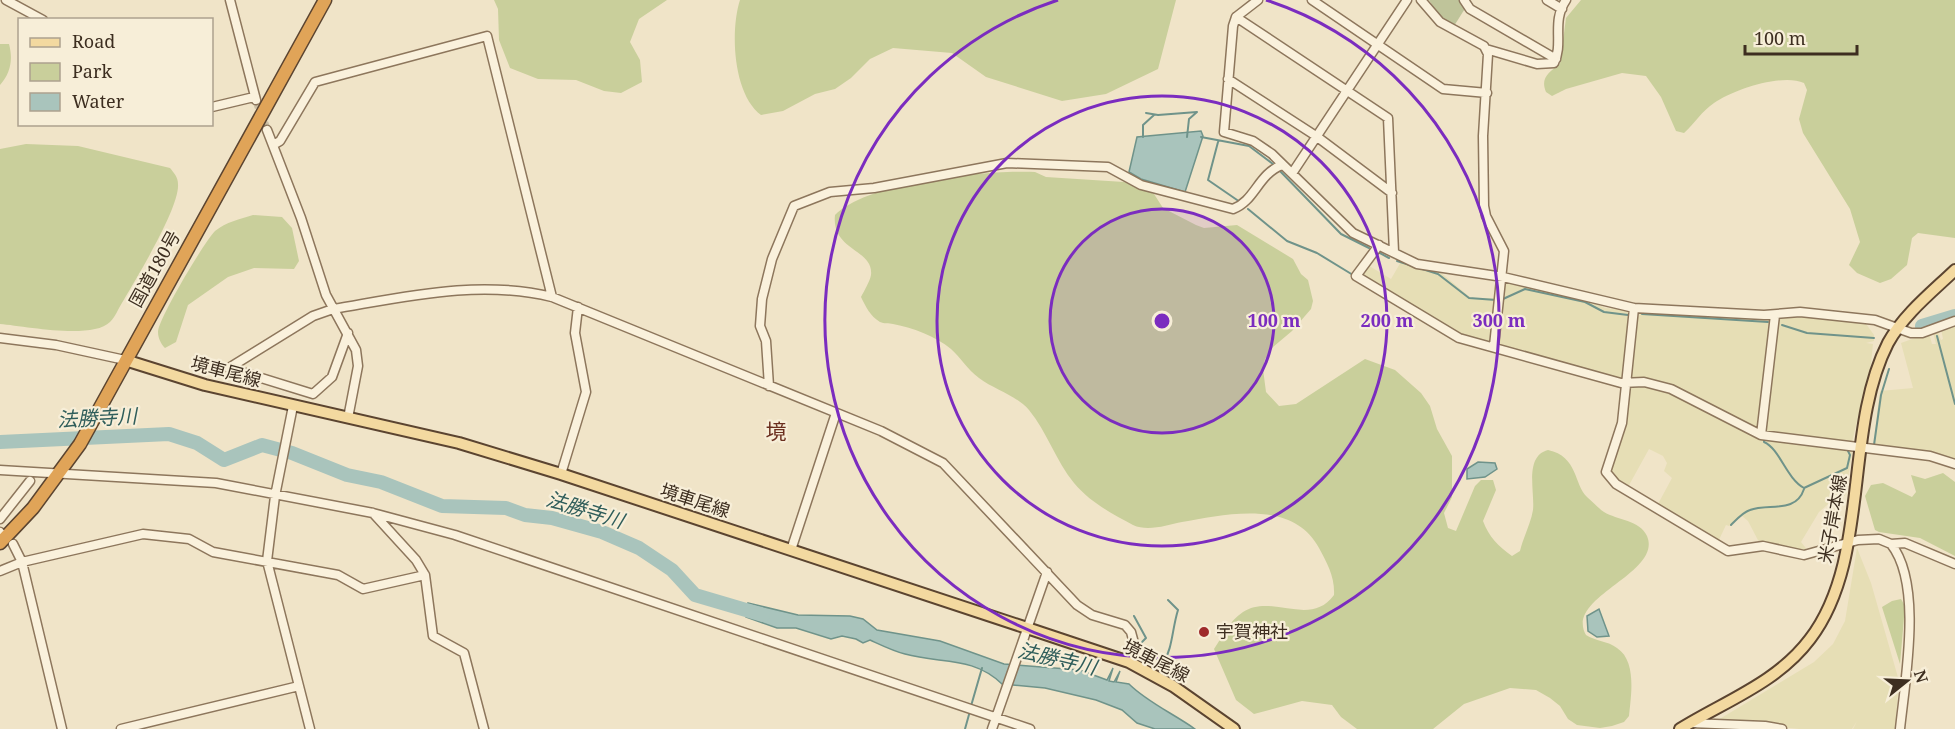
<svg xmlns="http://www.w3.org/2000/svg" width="1955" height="729" viewBox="0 0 1955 729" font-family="'Noto Serif','Noto Sans JP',serif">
<rect width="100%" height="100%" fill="#f0e4c8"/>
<path fill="#e6deb5" d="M1402,260l37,11 32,27h27l-6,45 -33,-7 -100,-62 7,-10 25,15z
M1506,281l83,19 16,8 23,2 -4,70 -126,-34 -2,-10z
M1641,312l130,6 -11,112 -67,-32 -62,-18 6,-61z
M1810,317l54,4 10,14v6l-8,2 7,1 -2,20 -19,78 -83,-7 -6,-5 15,-112z
M1955,324v138l-82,-16 7,-55 33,-3 -12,-45 28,-10 3,11h4l-3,-12h5l3,8 2,-1 -2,-10z
M1633,383l37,7 84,43 96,14 2,6 -4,25 -11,5 11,-2 -3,15 -5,-2 -21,18 -18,30 8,10 -49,-8 -12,-23 -6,-5 -13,10 -3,-1 -9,19 -59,-40 14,-26 -8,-7 3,-8 -4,-7 -14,-7 -21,38 -11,-7 -7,-13 12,-30 7,-51z
M1857,548l14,35 28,98 -4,48h-42l4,-8 -5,8h-53l-81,-9 96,-58 19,-18 12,-23z"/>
<path fill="#c9cf9b" d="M494,0h173l-28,19 -9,23 10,18 2,22 -21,11 -17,-2 -28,-11 -38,-1 -28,-11 -11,-28 -1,-31z
M740,0h436l-18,69 -52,25 -44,7 -76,-24 -34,-24 -59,-5 -23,11 -19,19 -16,11 -20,5 -32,17 -22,4c-28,-21 -31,-84 -21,-115z
M1581,0h374v238l-37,-5 -6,5 -5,27 -16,14 -11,4 -23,-10 -8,-8 11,-23 -10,-33 -47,-76 -4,-14 8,-29 -3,-7c-22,-10 -71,7 -90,20 -12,8 -19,20 -30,30l-8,-2 -15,-34 -15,-21 -24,-3 -56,16 -14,7 -6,-4c-6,-14 3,-20 14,-28l6,-46z
M0,44h9c4,15 2,29 -9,41z
M26,144l52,2 92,22c4,5 8,9 8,16 2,25 -46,101 -60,126 -2,4 -5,9 -8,12 -18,18 -85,4 -110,2v-175z
M1035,172l11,5 78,5 30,12 9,14 33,17 8,3 33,-3 56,34 8,15 7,6 5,21 -2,8 -19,22 -19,16 -8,12 -2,10 3,23 13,14 17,-2 69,-45 30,11 26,23 9,13 7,23 15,27v41l-8,16 4,15 8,3 19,-45 6,-6h12l3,10 -13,31c6,16 15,25 29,35l8,-5c3,-13 11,-28 13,-41 2,-18 -9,-54 15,-60 30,6 26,35 39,47 5,4 11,11 17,15 13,8 36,8 43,24 16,38 -83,61 -61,99 9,6 22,6 31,13 20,13 14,48 12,68l-5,6 -12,4 -12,2 -23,-3 -9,-6 -8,-13 -10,-8 -14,-8 -26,-2 -46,16 -31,25h-76l-16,-12 -9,-12 -30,-4 -48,13 -18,-14 -22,-51c9,-13 15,-28 29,-37 29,-19 67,16 91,-17 1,-18 -7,-32 -15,-47 -26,-49 -93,-34 -137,-26 -15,3 -34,10 -49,3 -22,-12 -42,-22 -59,-42 -18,-22 -27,-51 -45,-73 -13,-15 -34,-20 -50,-32 -12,-9 -18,-20 -28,-29 -16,-13 -37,-21 -58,-25 -4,-1 -9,0 -13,-2 -10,-6 -14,-15 -19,-25 3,-6 9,-16 10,-22 3,-26 -40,-24 -36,-60 34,-34 153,-45 200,-43z
M253,215l29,2 10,11 7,33 -5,8 -40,-1 -26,9 -40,28 -12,37 -11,6c-4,-4 -7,-10 -7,-16 0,-13 47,-91 57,-101 11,-9 25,-12 38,-16z
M1943,473l12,9v74l-35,-18 -41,-6 -4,-2 -10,-34 6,-11 12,-2 29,14 4,-5 -5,-17 14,4z
M1901,599l4,7 -5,58 -18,-57 10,-6z"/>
<path fill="#bfc49a" d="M1429,0h32l5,7 -12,19 -13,-7z"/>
<path fill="#a9c4bc" stroke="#6f938a" stroke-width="1.5" d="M1201,131l2,5 -18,56 -44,-13 -12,-7 8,-35z
M1478,462l17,1 2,6 -12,8 -18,2v-10z
M748,603l50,12 52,1 13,3 14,11 63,11 64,23 76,6 27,10 6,-12 -4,13 5,1 6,-11 -4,11 13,2c18,18 45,30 66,45h-40l-18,-6 -15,-13 -26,-10 -51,-12 -43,-4c-29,-28 -61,-20 -97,-30 -12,-3 -24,-9 -35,-14l-7,3 -7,-4 -14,-3 -11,3 -35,-11h-19l-31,-11z
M1599,609l10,27 -12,1 -9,-6 -1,-15z"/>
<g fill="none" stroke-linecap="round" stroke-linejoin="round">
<path stroke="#6f938a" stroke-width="2" d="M1146,113l12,2 39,-3 -8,7 -2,18
M1143,137v-12l11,-10
M1201,137l48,9 24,18
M1218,142l-10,38 32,22
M1279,170l62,64 28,14
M1248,209l39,32 30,12 36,22
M1378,252l11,6
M1397,261l41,13 31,24 27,2
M1503,299l22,-10 60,13 19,10 24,3
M1642,314l126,8
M1782,325l25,8 67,5
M1937,336l18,68
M1764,439v3c16,7 22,36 40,46l43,-20 3,-13 -3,-6
M1874,445l7,-50 8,-26
M1731,525c5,-5 12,-13 19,-15 18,-7 46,4 54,-21
M1134,616l12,22 -7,7 23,18
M1163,664c10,-17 9,-35 15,-54l-10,-10
M971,706l11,-38
M965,729l5,-18"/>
<path stroke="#a9c4bc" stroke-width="14" d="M1922,326l33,-10
M0,442l169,-8 28,9 27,17 38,-15 30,8 55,22 34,7 61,24 64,2 19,7 27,3 50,14 37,16 33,22 23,25 68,20"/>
<path stroke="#ccc0a6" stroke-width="8" stroke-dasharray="8 4" stroke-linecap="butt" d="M256,100l11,30"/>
<g stroke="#8d765c" stroke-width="11">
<path id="minor" d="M6,0l37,20
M230,0l26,100
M1258,0l-22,17 -3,9 -9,106 29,9 19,13 81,79 64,31 86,13 131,31 130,7 36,-3 75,8 36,13h11l33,-12
M1312,0l131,89 44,4
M1421,0l19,22 44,24 4,8 -5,82 1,70 2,10 18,35 -10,95
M1464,0l6,9 86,50
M1547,0l15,9
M1236,17l152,101 6,134
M1486,49l51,15 17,-1c10,-20 -3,-41 12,-63
M1228,79l88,57 76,57
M212,107l42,-10
M267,130l34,88 25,77 30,55 2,16 -10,52
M273,145l7,-4 35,-59 172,-46 65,261
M1293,172l114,-172
M1379,245l-23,31 103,62 162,45 23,-1 27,7 90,46 169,21 25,8
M1634,308l-12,115 -16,49 10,12 112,67 35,-5 41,9 54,-15 21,-1 12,5c32,40 14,136 9,185
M0,338l56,7 69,15
M229,368l84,-52 20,-7c72,-12 146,-30 219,-12l329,134 62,32 134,142 15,10 33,10 6,7 3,11 -5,19
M229,368l84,26 19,-17 16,-44
M769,386l-3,-45 -6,-15 2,-27 10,-40 22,-53 36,-14 44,-4 133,-25 101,4 33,18 92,24c22,-8 25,-35 49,-44
M293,406l-18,90 -8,65 43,168
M1761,435l14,-120
M0,470l216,13 157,30 82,22 575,194
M561,474l25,-82 -11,-59 3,-26
M373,513l43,47 9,15 8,61 31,17 20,76
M0,519l30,-38
M0,532l1,1
M1891,544l14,-1 50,21
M791,550l45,-137
M0,571l22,-9 -9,-18
M1690,723l75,3 17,3
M62,729l-40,-167 121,-28 46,5 24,13 125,23 25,14 62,-14
M121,729l178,-43
M992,729l55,-157"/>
</g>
<g stroke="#5b4430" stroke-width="14">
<path id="major" d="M125,360l80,25 254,58 102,31 466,154 102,34 44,24 61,43
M1680,729c45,-28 97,-46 130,-90 61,-80 33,-208 78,-296 16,-29 44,-51 67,-73"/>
</g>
<g stroke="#5b4430" stroke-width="15">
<path id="highway" d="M0,543l33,-35 47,-64 245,-444"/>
</g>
<use href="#minor" stroke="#faf1dc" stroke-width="8"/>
<use href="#major" stroke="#f3d9a0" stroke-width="10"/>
<use href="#highway" stroke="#e0a458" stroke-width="12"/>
</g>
<circle cx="1162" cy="321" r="112" fill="#7b2cbf" fill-opacity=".12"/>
<g fill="none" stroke="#7b2cbf" stroke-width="3">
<circle cx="1162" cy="321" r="112"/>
<circle cx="1162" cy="321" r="225"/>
<path d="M1266 0A337 337 0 1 1 1058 0"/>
</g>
<circle fill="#9e2a2b" stroke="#f7eed8" stroke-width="2" cx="1204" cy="632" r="6"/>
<g text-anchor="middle" stroke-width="4.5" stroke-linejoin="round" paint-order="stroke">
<g font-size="18" fill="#3d2e20" stroke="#f7eed8">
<text transform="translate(155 269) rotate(-61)" y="6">国道180号</text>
<text transform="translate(226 372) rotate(15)" y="6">境車尾線</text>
<text transform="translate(695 501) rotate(18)" y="6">境車尾線</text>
<text transform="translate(1833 519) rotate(-80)" y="6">米子岸本線</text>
<text transform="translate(1156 661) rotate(27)" y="6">境車尾線</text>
</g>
<g font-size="18" fill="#3d2e20" stroke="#f7eed8" text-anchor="start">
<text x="1216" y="638">宇賀神社</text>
</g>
<g font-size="20" font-style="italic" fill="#2f5d5a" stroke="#f7eed8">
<text transform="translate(97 418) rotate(-3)" y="7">法勝寺川</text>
<text transform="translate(585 510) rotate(17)" y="7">法勝寺川</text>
<text transform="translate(1057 659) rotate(13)" y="7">法勝寺川</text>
</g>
<g font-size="21" fill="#6b2e1e" stroke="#f7eed8">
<text x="776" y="439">境</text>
</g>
</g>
<circle cx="1162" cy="321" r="9" fill="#7b2cbf" stroke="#f7eed8" stroke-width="3"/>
<g font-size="18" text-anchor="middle" font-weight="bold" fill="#7b2cbf" stroke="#f7eed8" stroke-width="4.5" stroke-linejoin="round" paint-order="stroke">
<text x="1274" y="327">100 m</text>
<text x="1387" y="327">200 m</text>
<text x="1499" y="327">300 m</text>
</g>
<rect x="18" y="18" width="195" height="108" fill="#f7eed8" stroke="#ada18e" stroke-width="1.5"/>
<rect x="30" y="38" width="30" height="9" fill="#f3d9a0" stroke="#ada18e" stroke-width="1.5"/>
<text x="72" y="48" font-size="18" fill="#3d2e20">Road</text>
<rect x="30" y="63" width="30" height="18" fill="#c9cf9b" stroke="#ada18e" stroke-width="1.5"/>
<text x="72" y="78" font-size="18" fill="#3d2e20">Park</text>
<rect x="30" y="93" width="30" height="18" fill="#a9c4bc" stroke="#ada18e" stroke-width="1.5"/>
<text x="72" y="108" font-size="18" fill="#3d2e20">Water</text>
<g transform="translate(1907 681) rotate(72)" stroke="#f7eed8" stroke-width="4.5" paint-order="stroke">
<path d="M0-4.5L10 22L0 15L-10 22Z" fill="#3d2e20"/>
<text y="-9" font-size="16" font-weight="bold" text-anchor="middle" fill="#3d2e20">N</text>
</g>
<path d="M1745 45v9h112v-9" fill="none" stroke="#3d2e20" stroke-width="3"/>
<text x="1754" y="45" font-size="18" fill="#3d2e20" stroke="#f7eed8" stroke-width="4.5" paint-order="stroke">100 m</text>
</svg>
